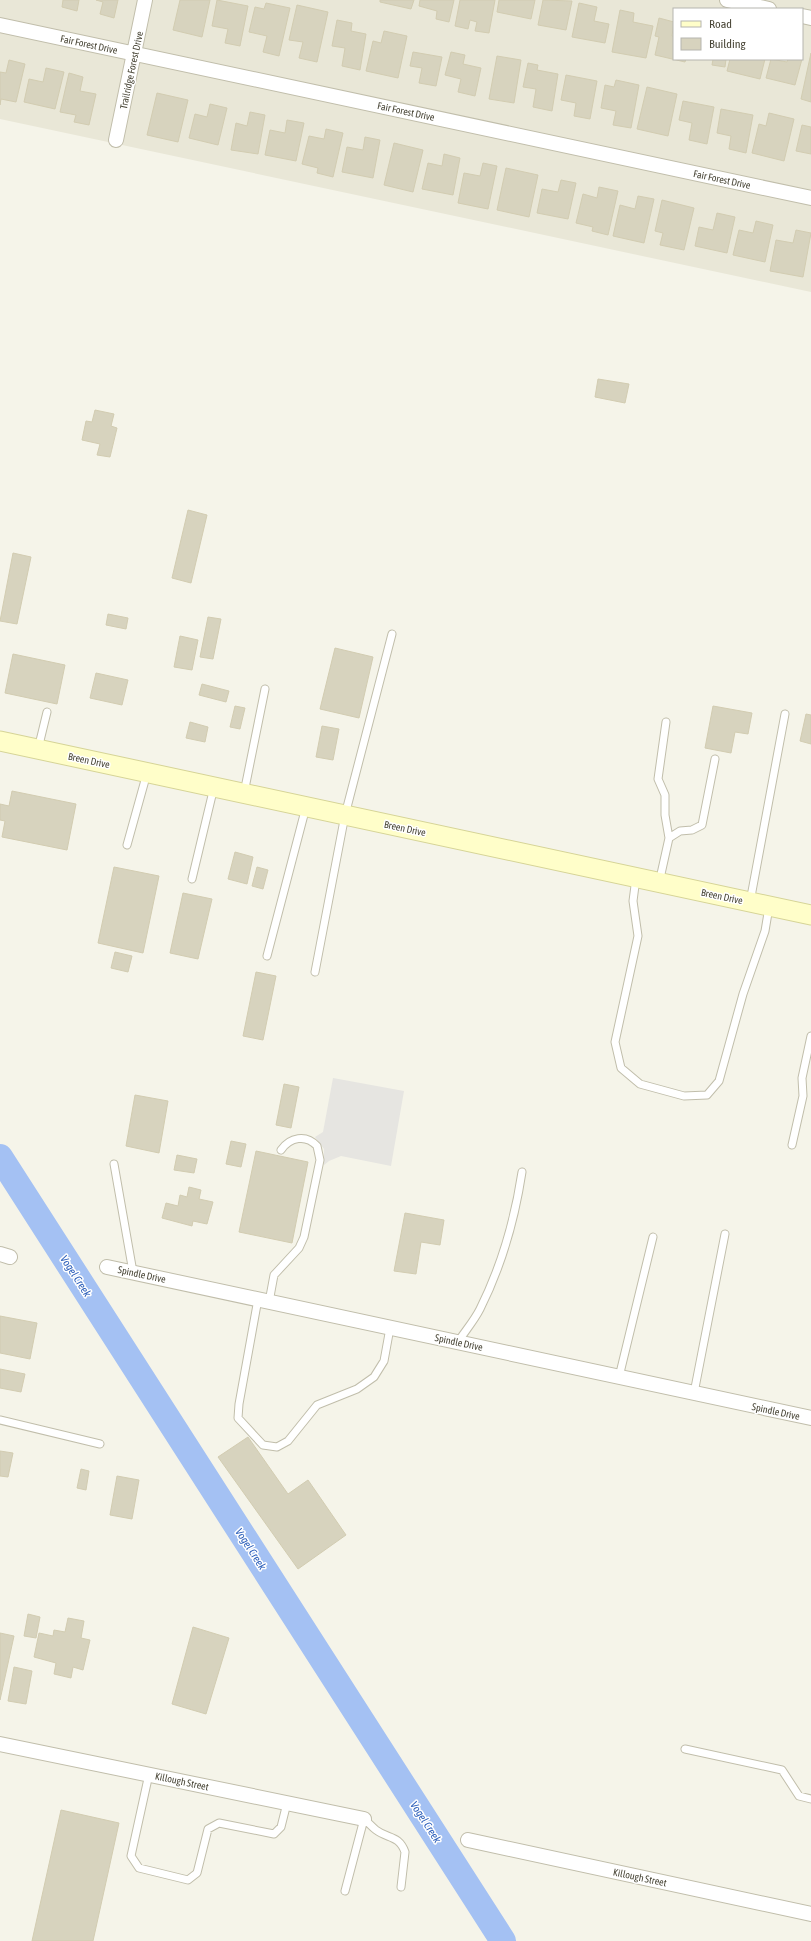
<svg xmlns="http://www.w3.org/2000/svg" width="811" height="1941" viewBox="0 0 811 1941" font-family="'Asap Condensed',sans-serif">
<rect width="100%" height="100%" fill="#f5f4e9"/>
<path fill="#e9e7d7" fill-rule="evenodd" d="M0,0h811v292l-811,-173zM674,9h128v50h-128z"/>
<path fill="#e6e5e1" d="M333,1078l71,13 -13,75 -50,-10 -12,5 -5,4v-16l-9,-12 8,-5z"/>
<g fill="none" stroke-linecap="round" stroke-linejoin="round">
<path stroke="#a4c1f3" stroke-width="26" d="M0,1157l503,784"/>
</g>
<path fill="#d7d3be" stroke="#d2ccb1" d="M63,0h16l-2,11 -15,-4z
M96,0h22l-4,18 -14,-4 3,-12z
M180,0h30l-8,37 -29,-7z
M217,0l31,6 -8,40 -15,-3 3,-14 -16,-3z
M380,0h34l-3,9 -31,-7z
M420,0h34l-5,22 -13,-3 1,-8 -18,-5z
M460,0h35l-6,33 -14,-2 2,-9 -7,-2 -2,9 -13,-3z
M499,0h36l-4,19 -34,-7z
M543,0l29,1 -6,29 -28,-5z
M266,3l24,5 -11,48 -16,-4 4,-16 -18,-4 6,-25 9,2z
M579,3l18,4 -3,14 15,3 -4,19 -33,-6z
M297,5l31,7 -11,50 -18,-4 4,-16 -14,-2z
M620,10l14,3 -1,9 20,4 -7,32 -34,-6z
M659,18l15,4 -2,14h2v23h12l-1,3 -30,-7 4,-18 -4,-1z
M337,20l15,3 -1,8 15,3 -6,36 -18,-4 3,-18 -13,-2z
M384,31l23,5 -9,42 -32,-7 7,-30 8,2z
M413,52l29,5 -6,29 -17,-3 3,-15 -12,-2z
M451,52l14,3 -2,9 18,4 -6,28 -17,-4 3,-13 -16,-4z
M811,53v49l-10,-3z
M497,56l24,4 -7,43 -25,-4z
M713,59h13l-1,8 -13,-2z
M730,59h35l-5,20 -33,-8z
M771,59l16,3 1,-3h14l-7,26 -29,-7z
M9,60l16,4 -9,38 -15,-3 -1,6v-33l6,1z
M528,63l10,2 -1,5 21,4 -6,37 -19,-4 3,-18 -13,-2z
M46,68l18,4 -9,37 -31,-7 5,-23 14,3z
M69,73l14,4 -3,14 16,3 -7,31 -15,-3 2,-7 -16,-3z
M566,75l31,6 -7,38 -16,-3 2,-13 -15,-3z
M616,80l23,5 -8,43 -18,-3 3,-14 -15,-3 4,-23 9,2z
M647,87l30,7 -9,42 -31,-7z
M157,93l31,7 -10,42 -31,-7z
M683,101l31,6 -7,37 -18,-4 3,-17 -13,-3z
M210,104l17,4 -9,37 -29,-7 6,-24 12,3z
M721,109l32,6 -7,38 -17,-4 2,-13 -14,-3z
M250,112l15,3 -7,39 -27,-4 5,-27 11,3z
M769,113l25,6 -10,42 -32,-8 7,-29 7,2z
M287,120l17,3 -8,38 -31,-6 5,-25 15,3z
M802,125l9,2v27l-15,-3z
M326,129l17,4 -10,44 -16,-4 1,-5 -16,-4 7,-28 15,3z
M365,137l15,3 -7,38 -31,-6 5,-25 16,3z
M394,143l29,7 -10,42 -29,-7z
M444,154l16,4 -7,37 -31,-6 6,-26 14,3z
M483,163l14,3 -9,43 -30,-6 6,-30 16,3z
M506,168l32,7 -9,42 -32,-7z
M561,180l15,3 -8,36 -31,-6 5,-24 16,3z
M599,187l19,4 -10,44 -16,-4 1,-4 -17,-4 7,-29 14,4z
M638,196l16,3 -10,44 -31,-7 7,-31 15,4z
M662,200l32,8 -10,42 -24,-5 3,-12 -8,-2z
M717,213l18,4 -8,36 -32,-7 4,-19 14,3z
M756,221l17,4 -8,37 -32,-7 6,-25 14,3z
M796,230l15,3 -8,44 -33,-6 6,-31 17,3z
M598,379l31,5 -4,19 -30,-6z
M95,410l19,4 -3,12 6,2 -7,29 -13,-2 3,-11 -18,-4 4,-19 6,1z
M188,510l19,5 -16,68 -19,-5z
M13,553l18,4 -14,67 -17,-3z
M108,614l20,4 -2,11 -20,-4z
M208,617l13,2 -8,40 -13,-2z
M180,636l18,4 -6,30 -18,-3z
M335,648l38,9 -14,61 -39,-9z
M13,654l52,11 -8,39 -52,-11z
M96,673l32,7 -6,25 -32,-7z
M202,684l27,7 -3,11 -27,-7z
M235,706l10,2 -5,21 -10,-2z
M713,706l39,7 -4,21 -13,-2 -4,21 -26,-5z
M806,714l5,1v29l-11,-3z
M190,722l18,5 -3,15 -19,-4z
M322,726l17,3 -6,31 -17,-3z
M12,791l64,13 -9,46 -65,-13 3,-16 -5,-1v-16l9,2z
M235,852l18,5 -6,27 -19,-5z
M114,867l45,9 -16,77 -45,-10z
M257,867l11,3 -5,19 -11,-3z
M183,893l29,6 -14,60 -28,-6z
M115,952l17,4 -4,16 -17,-4z
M256,972l20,4 -13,64 -20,-4z
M284,1084l15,3 -8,41 -15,-3z
M135,1095l33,6 -9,52 -33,-7z
M231,1141l15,3 -5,23 -15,-3z
M256,1151l52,11 -16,81 -53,-11z
M177,1155l20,4 -3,14 -20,-3z
M189,1187l12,3 -2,9 14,3 -6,22 -14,-3 -1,5 -30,-8 4,-15 12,3 2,-11 7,2z
M405,1213l39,7 -4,25 -19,-3 -5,32 -22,-3z
M0,1316l37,7 -7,36 -30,-6z
M0,1369l25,5 -4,18 -21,-4z
M248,1437l40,57 20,-14 38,55 -48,34 -80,-112z
M0,1451l13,2 -5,24 -8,-1z
M81,1469l8,2 -3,19 -9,-2z
M117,1476l22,4 -7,39 -22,-4z
M28,1614l12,3 -4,21 -12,-2z
M68,1618l16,3 -3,17 9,2 -7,30 -10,-3 -2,11 -17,-4 2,-11 -22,-6 5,-24 14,3 1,-6 11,2z
M193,1627l36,11 -23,76 -34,-10z
M0,1633l14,3 -14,64z
M14,1667l18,4 -6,33 -18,-3z
M61,1810l58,13 -26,118h-61z"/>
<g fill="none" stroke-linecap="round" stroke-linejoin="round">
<g stroke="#c1beab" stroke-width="9">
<path id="lane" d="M666,722l-8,57 7,16v20l4,23
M38,749l9,-37
M244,793l21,-104
M127,845l20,-72
M636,878l-3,23 5,35 -23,106 6,26 19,16 44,12 23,-1 12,-14 24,-87 22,-63 4,-24
M192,879l22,-92
M659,883l10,-45 11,-7 12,-1 10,-5 13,-66
M750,902l35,-188
M267,956l39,-149
M315,972l30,-157 47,-181
M792,1145l11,-49 -1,-18 9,-42
M114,1164l19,108
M258,1299l-19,105 -1,14 25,27 14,2 11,-6 29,-36 40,-16 17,-12 10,-16 6,-33
M269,1302l5,-27 25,-27 5,-11 16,-77 -3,-14c-11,-12 -27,-9 -36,4
M458,1342c7,-11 16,-21 22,-33 21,-42 35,-91 42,-137
M619,1377l34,-140
M694,1393l31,-159
M0,1420l100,24
M685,1749l97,21 17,26 12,3
M149,1774l-18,82 8,12 49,12 9,-7 11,-44 11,-6 55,11 7,-7 6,-24
M345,1891l19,-72c4,3 8,8 12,11 12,9 23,5 29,22l-4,35"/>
</g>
<g stroke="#c1beab" stroke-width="16">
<path id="street" d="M727,0l42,9
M802,16l9,2
M0,25l811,173
M116,140l29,-140
M0,1254l10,3
M107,1267l704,151
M0,1744l364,75
M468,1840l343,74"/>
</g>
<g stroke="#d6d497" stroke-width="21">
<path id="secondary" d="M0,741l811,174"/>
</g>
<use href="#lane" stroke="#fff" stroke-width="7"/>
<use href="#street" stroke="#fff" stroke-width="14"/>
<use href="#secondary" stroke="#fffec9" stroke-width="19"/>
</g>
<g text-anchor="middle" stroke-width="3" stroke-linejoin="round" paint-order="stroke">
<g font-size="10" fill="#494637" stroke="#fff">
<text transform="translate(89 44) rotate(12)" y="4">Fair Forest Drive</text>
<text transform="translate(131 70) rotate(-78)" y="4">Trailridge Forest Drive</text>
<text transform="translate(406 111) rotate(12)" y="4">Fair Forest Drive</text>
<text transform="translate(722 179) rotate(12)" y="4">Fair Forest Drive</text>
<text transform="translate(89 760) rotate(12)" y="4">Breen Drive</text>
<text transform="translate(405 828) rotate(12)" y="4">Breen Drive</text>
<text transform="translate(722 896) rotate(12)" y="4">Breen Drive</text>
<text transform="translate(142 1274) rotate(12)" y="4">Spindle Drive</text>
<text transform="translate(459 1342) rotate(12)" y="4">Spindle Drive</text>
<text transform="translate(776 1411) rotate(12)" y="4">Spindle Drive</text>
<text transform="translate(182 1781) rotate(12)" y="4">Killough Street</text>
<text transform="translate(640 1877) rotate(12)" y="4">Killough Street</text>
</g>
<g font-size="11" font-style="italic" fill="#2b5eba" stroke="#fff">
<text transform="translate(76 1276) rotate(57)" y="4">Vogel Creek</text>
<text transform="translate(251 1549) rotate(57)" y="4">Vogel Creek</text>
<text transform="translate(426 1822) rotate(57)" y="4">Vogel Creek</text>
</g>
</g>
<rect x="673" y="8" width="130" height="52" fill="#ffffff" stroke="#b6b5af"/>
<rect x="681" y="21" width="20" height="6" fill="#fffec9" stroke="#b6b5af"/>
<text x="709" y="28" font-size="12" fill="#494637">Road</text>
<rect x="681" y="38" width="20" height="12" fill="#d7d3be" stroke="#b6b5af"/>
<text x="709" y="48" font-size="12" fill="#494637">Building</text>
</svg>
